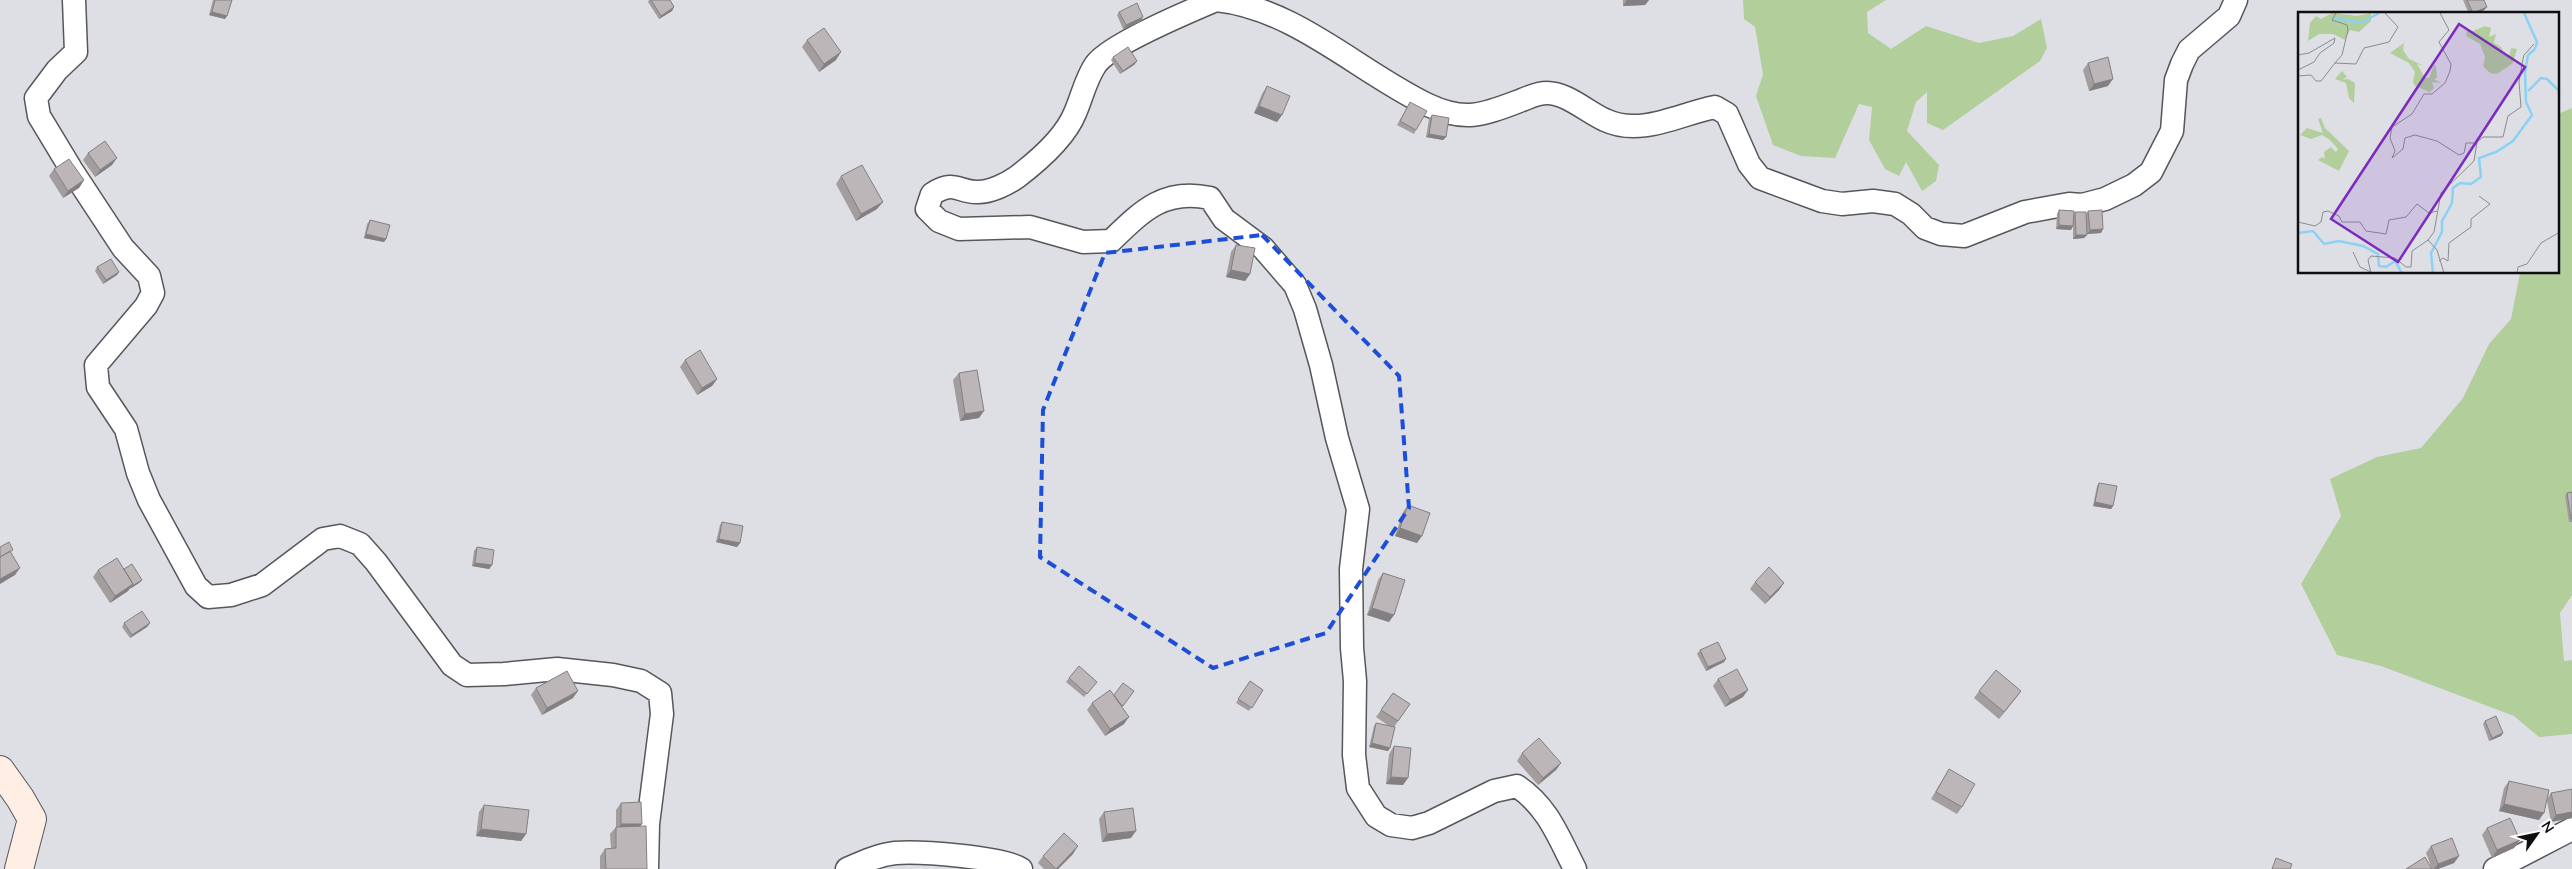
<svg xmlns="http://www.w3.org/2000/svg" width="2572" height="869" viewBox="0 0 2572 869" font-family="Mulish,sans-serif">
<rect width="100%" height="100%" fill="#dedfe5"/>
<path fill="#b2ce9b" d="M1743,0h143l-19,12 1,21 23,16 35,-23 53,17 34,-7 28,-17 6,29 -7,13 -97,69 -16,-7v-31l-11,10 -9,29 32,34 -3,16 -14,10 -16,-29 -7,14 -14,-7 -16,-29 3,-33 -13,-3 -24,54 -34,-2 -28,-11 -17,-49 7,-22 -8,-47 -11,-8z
M2572,108v487l-12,18 4,48 8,-1v74l-33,3 -25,-21 -133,-50 -44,-11 -36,-71 40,-68 -11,-37 47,-22 44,-9 42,-50 26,-54 22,-25 9,-46 38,-1v-158z"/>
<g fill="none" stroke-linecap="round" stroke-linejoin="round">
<g stroke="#56575c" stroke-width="25">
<path id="street" d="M74,0l2,52 -19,18 -21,28 3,18 32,53 52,79 26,28 4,17 -7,13 -50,59 2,22 28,42 12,44 11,27 47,86 12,11 23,-2 31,-10 61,-46 17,-3 20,8 16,18 76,103 15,10 37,-1 53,-5 56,6 28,6 19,12 2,21 -14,110 -1,45
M1216,0c-26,11 -105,44 -120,64 -10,14 -14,33 -21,49 -10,25 -37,48 -58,64 -10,7 -26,15 -39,15 -20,1 -22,-13 -46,2l-5,15 12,12 20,8 71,-2 53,15 28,-1c31,-30 53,-53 99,-43l14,21 39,29 32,37 10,24 16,56 16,73 21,71 -7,60 1,79 3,33 -1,74 4,33 18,28 15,9 21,3 17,-5 65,-32 23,-5c31,21 41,50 58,83
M1216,0c79,8 143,72 212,105 38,18 57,9 94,-5 8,-3 15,-7 25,-7 20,0 40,19 58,27 36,17 74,-6 110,-13l12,7 22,50 11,14 62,23 20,3 31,-3 22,3 16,10 14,14 16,6 23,2 61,-24 44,-8 13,1 23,-6 29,-14 17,-13 21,-41 4,-51 6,-16 7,-14 40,-34 7,-16
M847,869c16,-7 31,-14 48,-16 24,-2 107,4 126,16
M2495,869l77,-40"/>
</g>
<g stroke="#56575c" stroke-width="30">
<path id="secondary" d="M0,770l20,28 12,21 -13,50"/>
</g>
<use href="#street" stroke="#fff" stroke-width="22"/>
<use href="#secondary" stroke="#feeee4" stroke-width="28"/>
</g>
<path fill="#a39d9e" d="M213,0h19l-7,19 -16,-4z
M649,0h21l4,7 -2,4 -13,8 -11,-17z
M1623,0h26l-4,5 -22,1z
M2463,0h21l3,7 -3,3 -7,4h-8z
M1119,12l22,9 -18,8 -6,-14z
M807,40l29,20 -17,12 -17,-25z
M1113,57l24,4 -3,4 -14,9 -9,-14z
M2088,63l20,23 -19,5 -6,-21z
M1267,86l15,29 -5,7 -23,-9 8,-19z
M1410,102l6,28 -2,4 -17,-9z
M1432,115l14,22 -3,3 -17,-3 3,-18z
M88,153l24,12 -17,12 -12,-17z
M54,169l30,11 -5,8 -16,10 -14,-22z
M841,176l36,33 -21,12 -20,-37z
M2059,210l15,4 1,-2 11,2 2,-3 15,18 -2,4 -14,1v-7v8l-3,3 -11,1v-13l-2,4 -15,-1 1,-15z
M370,220l16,19 -2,3 -20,-4 3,-14z
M1236,245l14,29 -5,7 -19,-4 5,-25z
M97,267l22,5 -2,3 -14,9 -8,-13z
M685,360l32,19 -5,7 -15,9 -17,-28z
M959,373l20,45 -19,3 -7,-41z
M2099,483l14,23 -2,3 -18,-3 4,-20z
M2572,492v30h-3l-4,-26 2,-3z
M1408,505l9,38 -22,-7 8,-24z
M722,522l18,21 -3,4 -21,-5 4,-17z
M477,547l15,18 -3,4 -17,-3 2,-15z
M124,569l18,11 -3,3 -10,6 -1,2 -18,12 -17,-26 5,-7z
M1383,573l6,49 -22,-7 11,-35z
M1755,582l29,1 -5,7 -14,14 -15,-15z
M124,623h26l-3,4 -17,11 -8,-11z
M1700,650l24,12 -18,9 -9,-17z
M1069,678l25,7 -10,12 -18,-15z
M1718,679l25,18 -18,10 -12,-21z
M1250,681l13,9 -14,21 -13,-8z
M536,688l37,10 -31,17 -11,-20z
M1134,691l-12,16 2,17 -19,12 -18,-26 5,-7 22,-8z
M1979,691h42l-22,28 -25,-21z
M1393,693l17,11 -16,23 -4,21 -2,3 -19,-4 5,-21 2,-3 13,3 -13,-9z
M2485,721l18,12 -2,3 -12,5 -6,-17z
M1394,746l9,39 -17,-1 3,-30z
M1522,753l39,10 -5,7 -18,15 -21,-24z
M1949,769l13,38 -5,7 -26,-15 13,-22z
M2509,781l38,18 4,-6 21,-4v29l-21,4 -4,-21 -8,19 -40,-9 5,-23z
M621,803l19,23 7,43h-47v-13l5,-7 6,-1 -1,-14 6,-7v-17z
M484,805l42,29 -5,7 -45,-5 3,-24z
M1104,812l27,26 -29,4 -3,-23z
M2487,828l33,12 -6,8 -22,10 -10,-23z
M2431,846l28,10 -5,7 -16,6h-6l-6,-16z
M1073,854l-15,15h-14l-6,-6 5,-7z"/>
<path fill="#847f81" d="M1627,0h22l-4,5 -22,1z
M674,7l-2,4 -13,8 2,-3z
M2487,7l-3,3 -7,4h-5z
M212,12l15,4 -2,3 -16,-4z
M1143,17l-2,4 -18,8 3,-4z
M841,52l-5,8 -17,12 5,-8z
M1137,61l-3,4 -14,9 3,-3z
M2113,79l-5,7 -19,5 5,-7z
M1259,106l23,9 -5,7 -23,-9z
M1429,134l17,3 -3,3 -17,-3z
M117,158l-5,7 -17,12 5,-7z
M84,180l-5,8 -16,10 5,-7z
M883,202l-6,7 -21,12 5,-7z
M2059,225l14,1 -2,4 -15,-1z
M2103,229l-2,4 -14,1 3,-4z
M366,234l20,5 -2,3 -20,-4z
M2076,235h11l-3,3 -11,1z
M1231,270l19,4 -5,7 -19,-4z
M119,272l-2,3 -14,9 3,-4z
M717,379l-5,7 -15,9 5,-7z
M984,411l-5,7 -19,3 5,-7z
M2095,502l18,4 -2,3 -18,-3z
M1400,528l22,8 -5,7 -22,-7z
M719,539l21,4 -3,4 -21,-5z
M475,563l17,2 -3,4 -17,-3z
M20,568l-5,7 -15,9v-5z
M142,580l-3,3 -9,6 2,-3z
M1784,583l-5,7 -14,14 5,-7z
M133,584l-5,7 -18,12 5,-7z
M1372,608l22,7 -5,7 -22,-7z
M150,623l-3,4 -17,11 2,-3z
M1726,659l-2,3 -18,9 2,-4z
M1748,690l-5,7 -18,10 5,-7z
M578,691l-5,7 -31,17 5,-7z
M2021,691l-5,7 -17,21 5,-7z
M1129,717l-5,7 -19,12 5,-7z
M2503,733l-2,3 -12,5 3,-3z
M1372,743l18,5 -2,3 -19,-4z
M1561,763l-5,7 -18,15 5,-7z
M1391,777l17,1 -5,7 -17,-1z
M2504,804l40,9 -5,7 -40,-9z
M2572,812v6l-21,4 5,-7z
M621,824h21l-5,7 -21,1z
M481,829l45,5 -5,7 -45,-5z
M1136,831l-5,7 -29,4 5,-8z
M2520,840l-6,8 -22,10 5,-8z
M1078,846l-5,8 -15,15h-2z
M2459,856l-5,7 -16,6h-4l4,-5z"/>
<path fill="#bdb6b8" stroke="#847f81" d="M215,0h17l-5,16 -15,-4z
M651,0h19l4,7 -13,9z
M2467,0h17l3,7 -14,6z
M1137,3l6,14 -17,8 -7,-13z
M824,28l17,24 -17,12 -17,-24z
M1128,47l9,14 -14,10 -10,-14z
M2108,57l5,22 -19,5 -6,-21z
M1267,86l23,10 -8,19 -23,-9z
M1410,102l17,9 -11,19 -16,-9z
M1432,115l17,3 -3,19 -17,-3z
M105,141l12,17 -17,12 -12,-17z
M69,159l15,21 -16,11 -14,-22z
M862,165l21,37 -22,12 -20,-38z
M2059,210l15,1 -1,15 -14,-1z
M2102,210l1,19 -13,1 -2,-19z
M2075,212h11l1,23h-11z
M370,220l20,5 -4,14 -20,-5z
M1236,245l19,3 -5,26 -19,-4z
M111,259l8,13 -13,8 -9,-13z
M700,350l17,29 -15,9 -17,-28z
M977,370l7,41 -19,3 -6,-41z
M2099,483l18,3 -4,20 -18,-4z
M2572,492v27h-1l-4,-26z
M1408,505l22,8 -8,23 -22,-8z
M722,522l21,4 -3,17 -21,-4z
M9,542l4,8 -13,7v-10z
M477,547l17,3 -2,15 -17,-2z
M10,551l10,17 -20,11v-22z
M117,558l16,26 -18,12 -17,-26z
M132,564l10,16 -10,6 1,-2 -9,-15z
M1769,567l15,16 -14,14 -15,-15z
M1383,573l22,7 -11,35 -22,-7z
M142,611l8,12 -18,12 -8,-12z
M1718,642l8,17 -18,8 -8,-17z
M1079,666l18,16 -10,12 -18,-16z
M1737,669l11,21 -18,10 -12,-21z
M1996,670l25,21 -17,21 -25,-21z
M567,671l11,20 -31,17 -11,-20z
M1250,681l13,9 -11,18 -14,-9z
M1123,683l11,8 -11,15 -4,-4 -5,-7z
M1110,690l19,27 -19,12 -18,-26z
M1393,693l17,11 -12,17 -17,-11z
M2496,716l7,17 -11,5 -7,-17z
M1376,723l19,4 -5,21 -18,-5z
M1539,738l22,25 -18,15 -21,-25z
M1394,746l17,2 -3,30 -17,-1z
M1949,769l26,15 -13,23 -26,-15z
M2509,781l40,9 -5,23 -40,-9z
M2572,789v23l-16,3 -5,-22z
M641,802l1,22h-21v-21z
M484,805l45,5 -3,24 -45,-5z
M1133,808l3,23 -29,3 -3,-22z
M2510,818l10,22 -23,10 -10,-22z
M646,826l1,43h-41l-1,-20 11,-1v-21z
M1064,833l14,13 -22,23 -13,-13z
M2452,838l7,18 -21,8 -7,-18z
M2425,857l7,12h-26z
M2276,858l16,6 -2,5h-18z"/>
<path fill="none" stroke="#1d4ed8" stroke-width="4" stroke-dasharray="10 6" stroke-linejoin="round" d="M1262,235l137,141 10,132 -83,125 -113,35 -173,-111 3,-147 62,-157z"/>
<g transform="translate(2298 12)">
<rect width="261" height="261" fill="#dedfe5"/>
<path d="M34,1l25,3 14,-3v8l-12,11 -9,-2 -5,10 -12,-6h-14l-11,7 2,-18 6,-7 5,3zM187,14l6,2 -2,9 7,-3 -2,9 7,4 4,8 4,2 2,-9 6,1 -4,14 -16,11 -7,-1 -7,-7 2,-9 -5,-13 -14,-8 1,-7 6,2zM106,31l-1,7 6,9 15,7 -7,-2 8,14h4l5,-13 2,1 1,12 -3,1 7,4 -9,-1 2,6 -4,4 -15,-6 -2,-4 2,-10 -6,-9 -19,-10zM44,59l5,6 -5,3 6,-1 7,4 -1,20 -5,-5 -3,-15 -11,-4zM23,106l4,10 24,23 -10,20 -21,-11 4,-3 3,2 -1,-7 7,-5 5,5 2,-3 -9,-10 -7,-4 -11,4 -11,-4 7,-7 16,5 -5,-14z" fill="#b2ce9b"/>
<path fill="none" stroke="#8cd1f4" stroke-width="2.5" d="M36,6l27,5 18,-10M230,79l13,-13 6,1 13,13M0,221l15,-2 11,13 15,-3 24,5 15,8 1,12 7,1 9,-6 7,12M135,261l-2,-20 11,-21v-11l10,-18 1,-15 7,-5 11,1 10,-7 -2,-19 17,-6 17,-11 19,-26 -6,-13 -1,-30 3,-17 7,-6 2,-7 -13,-29"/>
<path fill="none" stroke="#8b8b90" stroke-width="1" d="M142,1l9,17 -10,12 12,22 -1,7 -5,12 -13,11h-8l-12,20 -20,13 -2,11 5,13 -3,7 11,-9 2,-11 10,-3 22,6 22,14 5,-2 2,-10h11M0,43l11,-2 26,-15 -1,5 -14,10 -6,9 -16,8M36,52l8,-9 6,-25 -1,-5 -15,-5 4,-7M0,64l13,-1 5,6h5l14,-18 21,1 8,-16 25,-6 9,-15 -13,-14M0,210l17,4 6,-4 2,-10 5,-1 11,5 3,6h18l6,9 20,3 3,-14 17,-3 11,-13 12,9 8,-2M130,228l6,-8 7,-39 33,-32 3,-19 6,-5h20l5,-21 13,-9 -2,-25 3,-18 2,-9 10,-11M55,240l7,15 11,5M141,249l4,-3 5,3 1,-18 22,-16v-8l19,-15 -11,-8M73,261l-3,-13 3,-4 24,2 11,9h5l1,-16 16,-11 9,10 7,23M219,261l1,-6 9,-3 14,-21 19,-11"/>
<path fill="#7b2cbf" fill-opacity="0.15" stroke="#7b2cbf" stroke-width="2.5" d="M161,12l66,43 -127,195 -67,-43z"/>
<rect width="261" height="261" fill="none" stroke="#0e0e10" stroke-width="2.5"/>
</g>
<g transform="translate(2537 834) rotate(57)" stroke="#ffffff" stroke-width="4" paint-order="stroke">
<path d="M0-4L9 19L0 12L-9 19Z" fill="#0e0e10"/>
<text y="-8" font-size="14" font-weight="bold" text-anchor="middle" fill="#0e0e10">N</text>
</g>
</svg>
